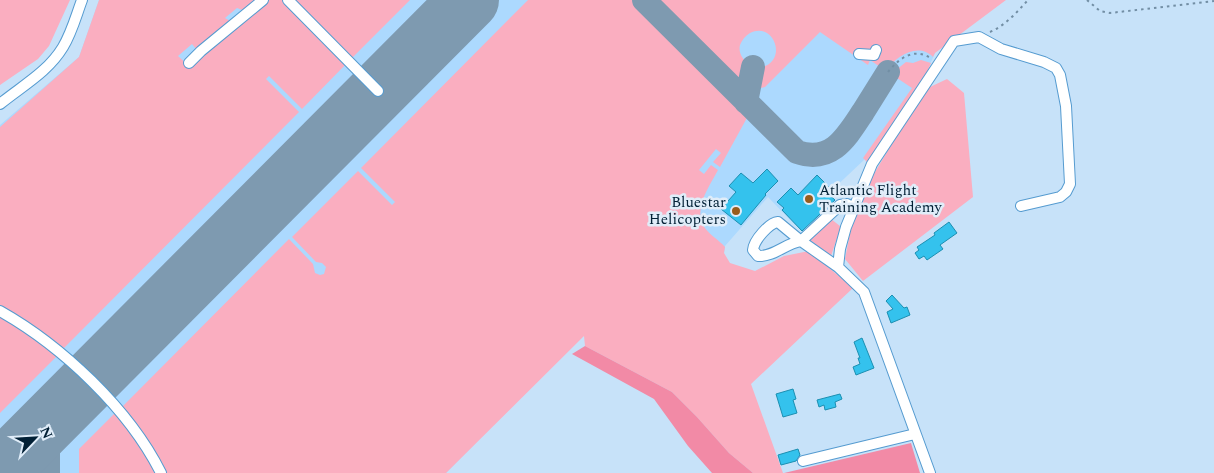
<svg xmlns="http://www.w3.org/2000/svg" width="1214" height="473" viewBox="0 0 1214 473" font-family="Spectral,serif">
<rect width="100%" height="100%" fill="#c7e2f9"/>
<path fill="#acd9fe" d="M99,0h786l50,53 -11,25 -59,81 -70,66 -27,-28 -43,49 -1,7 -32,-31 -246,251h-446v-348l79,-68z"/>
<path fill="#faaec0" d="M0,0h70l-21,46 -11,13 -38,26z
M99,0h160l-14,11 -8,-3 -12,10 7,4 -35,28 -5,-6 -14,12 11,10 77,-66h18l63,63 -45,46 -33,-33 -3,3 33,33 -235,236 -64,-39v-182l79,-70z
M291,0h119l-59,59z
M528,0h105l115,116 -28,51 -7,-5 8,-9 -5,-4 -17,21 5,4 7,-9 7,5c-8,15 -24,37 -15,55 4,8 16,15 22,22l-1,6 6,10 25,8 29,-15 25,-5 44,37 -102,96 32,89h-30l-24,-20 -32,-36 -25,-25 -87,-46 -1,-10 -138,137h-283l-42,-65 168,-169 24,25 2,9 5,2 4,-1 2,-7 -4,-4 -6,-1 -24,-25 66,-66 34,34 3,-3 -34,-34z
M655,0h351l-71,53 -2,4c-15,-15 -37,-1 -47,14l-16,-11 -2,5 -48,-33 -55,55 -13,3 5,-22c33,-3 18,-48 -7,-35 -5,3 -8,7 -10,12 -2,8 3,15 9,20l-4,23 -5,-2z
M921,60l10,3 -10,23 -52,78 -6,-6 49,-70 -21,-14 15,-12 7,1z
M947,79l17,14 9,104 -110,84 -18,-22 6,-31 21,-51 27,-45 31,-45z
M831,219l9,7v3l-9,27 -21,-16v-2z
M0,315l59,39 -59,59z
M117,411l42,62h-80v-24z"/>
<path fill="#f28aa6" d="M585,346l87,46 25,25 32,36 24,20h-41l-24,-27 -34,-47 -82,-45z
M911,443l9,30h-137h1z"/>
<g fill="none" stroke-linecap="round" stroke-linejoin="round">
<path stroke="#7e9ab0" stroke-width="24" d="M644,0l153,152c35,12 50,-16 66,-40 8,-13 17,-27 25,-40
M746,102l7,-35
M0,450l22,-7 16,-10
M48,473v-21l9,-39"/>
<path stroke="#7e9ab0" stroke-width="60" d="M0,471l469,-471"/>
</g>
<path fill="#34c2ed" stroke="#1c8fb1" d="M767,169l11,12 -13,13 1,1 -25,30 -20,-16 15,-17 -7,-6 12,-13 12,10z
M817,175l13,13 -4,4 9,8 -33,31 -20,-21 2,-2 -7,-6 14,-14 7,7z
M949,222l8,11 -17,12 3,4 -16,11 -3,-4 -5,3 -4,-6 4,-3 -2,-3 18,-12 -1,-2z
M892,295l12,13 3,-1 3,8 -19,8 -4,-11 6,-3 -7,-8z
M862,338l12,30 -18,7 -3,-8 7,-3 -2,-6h2l-6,-16z
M793,389l3,10 -3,1 4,13 -14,4 -7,-23z
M840,394l2,5 -7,3 1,5 -11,3 -1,-5 -5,2 -2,-7z
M798,449l2,6 -4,6 -15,4 -3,-10z"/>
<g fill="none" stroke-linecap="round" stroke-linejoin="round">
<g stroke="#559bd0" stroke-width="12">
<path id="minor" d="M288,0l90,91
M859,54l15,1 2,-5
M189,63l12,-12 62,-51
M0,104c22,-18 48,-32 63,-57 9,-15 13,-31 19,-47
M854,208l-7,-4 -7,1 -39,36c-15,2 -27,16 -43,15l-5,-6c1,-10 16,-27 25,-28l23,19 37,26 26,25 66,181
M838,267l2,-18 6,-22 26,-63 82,-123 25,-4 22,12 43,13 12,6 4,7 6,31 4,78 -4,8 -6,5 -39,9
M0,311c62,35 129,98 161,162
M803,461l112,-27"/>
</g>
<path stroke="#728ea4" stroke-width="2" stroke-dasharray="2.5 4" stroke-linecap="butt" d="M1087,0l13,11 10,2 104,-12
M990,32c16,-7 27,-20 38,-32
M888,72c12,-15 27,-25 44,-13"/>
<use href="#minor" stroke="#fff" stroke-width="10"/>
</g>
<g fill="#985d1c" stroke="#e0edf9" stroke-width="2">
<circle cx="809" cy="199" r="5"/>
<circle cx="736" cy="211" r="5"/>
</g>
<g text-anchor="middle" stroke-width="5" stroke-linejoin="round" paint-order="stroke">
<g font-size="15" fill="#022035" stroke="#e0edf9" text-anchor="start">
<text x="819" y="195">Atlantic Flight<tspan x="819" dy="17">Training Academy</tspan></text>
<text x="726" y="207" text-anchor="end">Bluestar<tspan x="726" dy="17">Helicopters</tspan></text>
</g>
</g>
<g transform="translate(35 438) rotate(65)" stroke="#e0edf9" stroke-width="4" paint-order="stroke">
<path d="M0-4L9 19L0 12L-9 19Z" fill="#022035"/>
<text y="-8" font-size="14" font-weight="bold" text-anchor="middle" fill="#022035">N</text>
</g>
</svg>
